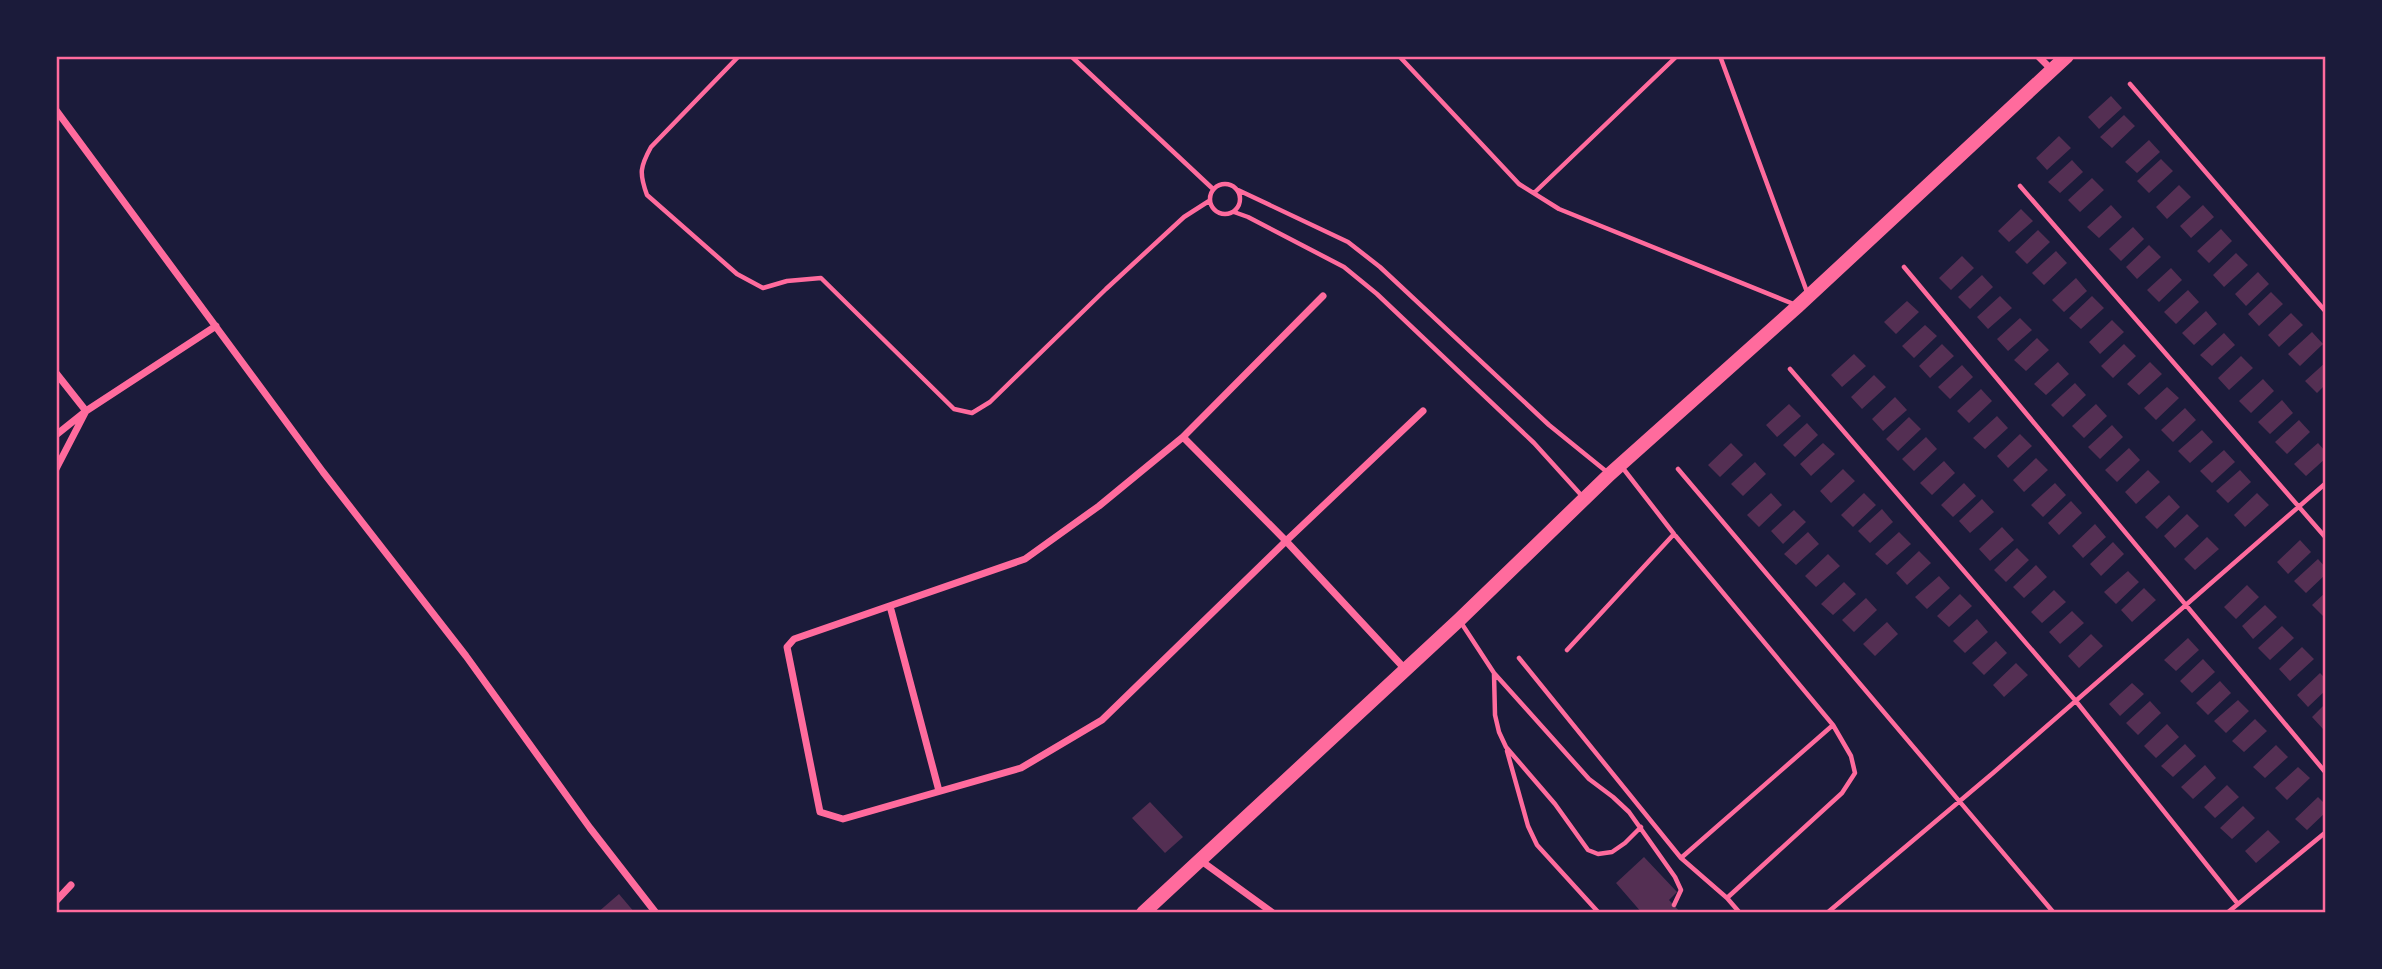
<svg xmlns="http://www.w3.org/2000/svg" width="2382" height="969" viewBox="0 0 2382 969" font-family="'DM Sans',sans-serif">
<rect width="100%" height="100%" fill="#1b1b3a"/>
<path fill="#542f53" d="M2111,96l11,12 -23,21 -11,-12z
M2124,115l11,11 -23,22 -12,-11z
M2059,136l12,12 -24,22 -11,-12z
M2149,140l11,12 -23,21 -12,-11z
M2161,159l12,12 -24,22 -12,-12z
M2072,160l11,12 -23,21 -12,-11z
M2092,178l12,12 -24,22 -12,-12z
M2179,185l12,12 -24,22 -11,-12z
M2111,205l11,12 -23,21 -12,-11z
M2203,205l11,12 -23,21 -11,-12z
M2021,209l12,12 -24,21 -11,-11z
M2133,227l11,12 -23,22 -12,-12z
M2221,229l11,12 -23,22 -12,-12z
M2038,230l12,12 -23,22 -12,-12z
M2149,245l12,12 -24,22 -11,-12z
M2056,251l11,12 -23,22 -12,-12z
M2236,253l12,12 -24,22 -11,-12z
M1962,256l12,12 -23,22 -12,-12z
M2171,268l11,12 -23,22 -12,-12z
M2258,272l11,12 -23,22 -11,-12z
M1982,275l11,12 -23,22 -12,-12z
M2076,278l11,13 -23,21 -12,-12z
M2188,290l11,12 -23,22 -12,-12z
M2271,292l12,12 -24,22 -11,-12z
M2000,296l12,12 -24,21 -11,-12z
M2092,296l12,12 -23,21 -12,-11z
M1907,301l12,11 -23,22 -12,-12z
M2206,311l11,13 -23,21 -12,-12z
M2291,313l12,12 -24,22 -11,-12z
M2020,318l12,12 -24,21 -11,-12z
M2112,320l12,12 -24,22 -11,-12z
M1925,325l12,11 -23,22 -12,-12z
M2312,332l11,12 -23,22 -12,-12z
M2224,333l11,12 -23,21 -12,-11z
M2037,338l12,12 -23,21 -12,-11z
M1942,344l12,12 -24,22 -11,-12z
M2124,344l12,12 -23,22 -12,-12z
M1854,354l12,12 -24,21 -11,-12z
M2241,356l12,12 -24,22 -11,-12z
M2058,362l11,12 -23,21 -12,-11z
M2150,362l12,12 -23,21 -12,-11z
M2326,362v22l-9,9 -12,-12z
M1962,365l11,12 -23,22 -12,-12z
M1874,375l12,12 -24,22 -11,-12z
M2263,379l11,12 -23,22 -12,-12z
M2075,383l11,12 -23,22 -12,-12z
M2167,387l12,11 -23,22 -12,-12z
M1981,389l11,12 -23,22 -12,-12z
M1895,397l12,13 -24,21 -11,-12z
M2282,400l11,13 -23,21 -12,-12z
M1789,404l12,12 -24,21 -11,-12z
M2096,404l11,12 -23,22 -12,-12z
M2185,408l11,12 -23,22 -12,-12z
M1997,416l11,12 -23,21 -12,-11z
M1909,417l12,12 -23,22 -12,-12z
M2299,420l11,12 -23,22 -12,-12z
M1807,423l11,12 -23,22 -12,-12z
M2112,425l11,12 -23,22 -12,-12z
M2202,430l11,12 -23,21 -12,-12z
M2020,434l12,12 -24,22 -11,-12z
M1926,437l11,12 -23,22 -12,-12z
M1731,443l12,12 -23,22 -12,-12z
M1823,443l12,11 -24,22 -11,-12z
M2318,443l8,9v6l-20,18 -12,-12z
M2129,448l11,12 -23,22 -12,-12z
M2224,450l11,12 -23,21 -12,-12z
M2036,458l12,12 -24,22 -11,-12z
M1944,461l11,12 -23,22 -12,-12z
M1755,462l11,12 -23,22 -12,-12z
M1843,469l12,12 -24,22 -11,-12z
M2148,470l12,12 -24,22 -11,-12z
M2240,470l11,12 -23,21 -12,-12z
M1964,483l12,13 -23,21 -12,-12z
M2055,483l11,12 -23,22 -12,-12z
M1771,493l11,12 -23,22 -12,-12z
M1864,493l12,12 -23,22 -12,-12z
M2257,493l12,12 -24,22 -11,-12z
M2169,495l11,12 -23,22 -12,-12z
M1982,499l12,13 -24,21 -11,-12z
M2071,501l11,12 -23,22 -11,-12z
M1882,509l11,13 -23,21 -12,-12z
M1794,510l12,12 -23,22 -12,-13z
M2187,514l12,12 -24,22 -11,-12z
M2095,524l11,13 -23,21 -11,-12z
M2002,527l12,13 -24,21 -11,-12z
M1808,532l11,12 -23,21 -12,-11z
M1899,532l12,12 -24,21 -12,-11z
M2207,537l12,12 -24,21 -11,-11z
M2300,540l11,12 -23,22 -11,-12z
M2113,542l11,12 -23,22 -11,-12z
M2017,548l12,12 -23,22 -12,-12z
M1919,551l12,12 -24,22 -11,-12z
M1828,554l12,12 -24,21 -11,-11z
M2318,559l8,9v6l-20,19 -12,-12z
M2036,565l11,12 -23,21 -11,-11z
M2128,571l11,11 -23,22 -12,-12z
M1939,576l11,12 -23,21 -12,-12z
M1844,582l12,12 -23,21 -12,-11z
M2247,585l12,12 -23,22 -12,-12z
M2144,588l12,12 -24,22 -11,-12z
M2054,590l12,12 -24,21 -11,-11z
M2326,592v23l-2,2 -12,-12z
M1960,594l12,12 -23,21 -12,-11z
M1866,598l11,12 -23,22 -12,-12z
M2265,605l12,12 -24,22 -11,-13z
M2072,611l12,12 -24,21 -11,-12z
M1977,619l11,13 -23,21 -12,-12z
M1887,622l11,12 -23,22 -12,-12z
M2282,626l12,12 -24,22 -12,-12z
M2091,634l12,12 -24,22 -11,-12z
M2188,638l11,12 -23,21 -12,-11z
M1996,641l11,12 -23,22 -12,-12z
M2302,647l12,12 -24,22 -11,-12z
M2203,659l12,13 -23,21 -12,-12z
M2016,663l12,12 -24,22 -11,-12z
M2320,673l6,6v11l-18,17 -11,-12z
M2220,681l11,12 -23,22 -12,-12z
M2132,683l12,11 -24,22 -11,-12z
M2238,700l11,11 -23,22 -12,-12z
M2150,701l11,12 -23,22 -12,-12z
M2326,703v23l-3,3 -11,-12z
M2255,719l12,12 -23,21 -12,-11z
M2167,724l12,13 -23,21 -12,-12z
M2185,744l11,12 -23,21 -12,-11z
M2276,745l12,12 -23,21 -12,-11z
M2205,765l11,13 -23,21 -12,-12z
M2298,767l12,11 -23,22 -12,-12z
M2227,785l12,12 -24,21 -11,-11z
M2318,797l8,8v7l-19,18 -12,-11z
M1150,802l33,35 -18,16 -33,-35z
M2243,806l12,12 -23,21 -12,-11z
M2268,830l12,12 -24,21 -11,-12z
M1644,857l33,35 -8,8 12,13h-39l-26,-30z
M619,894l16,19h-38z"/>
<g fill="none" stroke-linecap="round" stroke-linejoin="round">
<path stroke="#ff6b9d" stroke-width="4.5" d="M739,56l-88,91c-11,20 -12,26 -4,48l90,79 26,14 24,-7 34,-3 133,131 18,4 18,-11 116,-113 78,-72 25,-16
M1071,56l142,133
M1399,56l120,128 40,25 237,96
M1720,56l87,236
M2130,84l196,228
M1210 199a15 15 0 1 1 30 0a15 15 0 1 1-30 0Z
M2020,186l306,352
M1238,190l110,52 32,25 169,158 58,47
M1534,193l143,-137
M1234,212l14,5 96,50 33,27 157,149 48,53
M1904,267l422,506
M1790,369l285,331 163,204
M1622,467l52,67 159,191 18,31 4,17 -13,20 -115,105
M1678,469l376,444
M1460,621l34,52 95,106 24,18 16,15 46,65 6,13 -7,15
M1567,650l107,-116
M1519,658l162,200 46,40 13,15
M1494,674l1,41 4,17 7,15 49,57 33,46 10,4 14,-2 13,-9 16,-16
M1507,751l21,75 9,19 62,68
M1681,858l152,-133
M1827,913l166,-140 333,-290
M2227,913l99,-81"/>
<path stroke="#ff6b9d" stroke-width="7" d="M2038,56l14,14
M56,110l267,362 143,184 124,172 66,85
M1323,296l-140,141 -84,69 -74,53 -231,80 -7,8 33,165 23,7 178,-51 81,-48 184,-179 137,-130
M56,373l30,38 -30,24
M1183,437l103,104 119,128
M56,469l30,-58 130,-85
M890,606l49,185
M1200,860l73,53
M56,901l15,-16"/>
<path stroke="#ff6b9d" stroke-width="14" d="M1143,913l316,-293 151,-146 188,-168 269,-250"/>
</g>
<rect width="2382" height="969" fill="none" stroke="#1b1b3a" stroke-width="116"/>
<rect x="58" y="58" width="2266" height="853" fill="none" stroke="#ff6b9d" stroke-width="2.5"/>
</svg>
